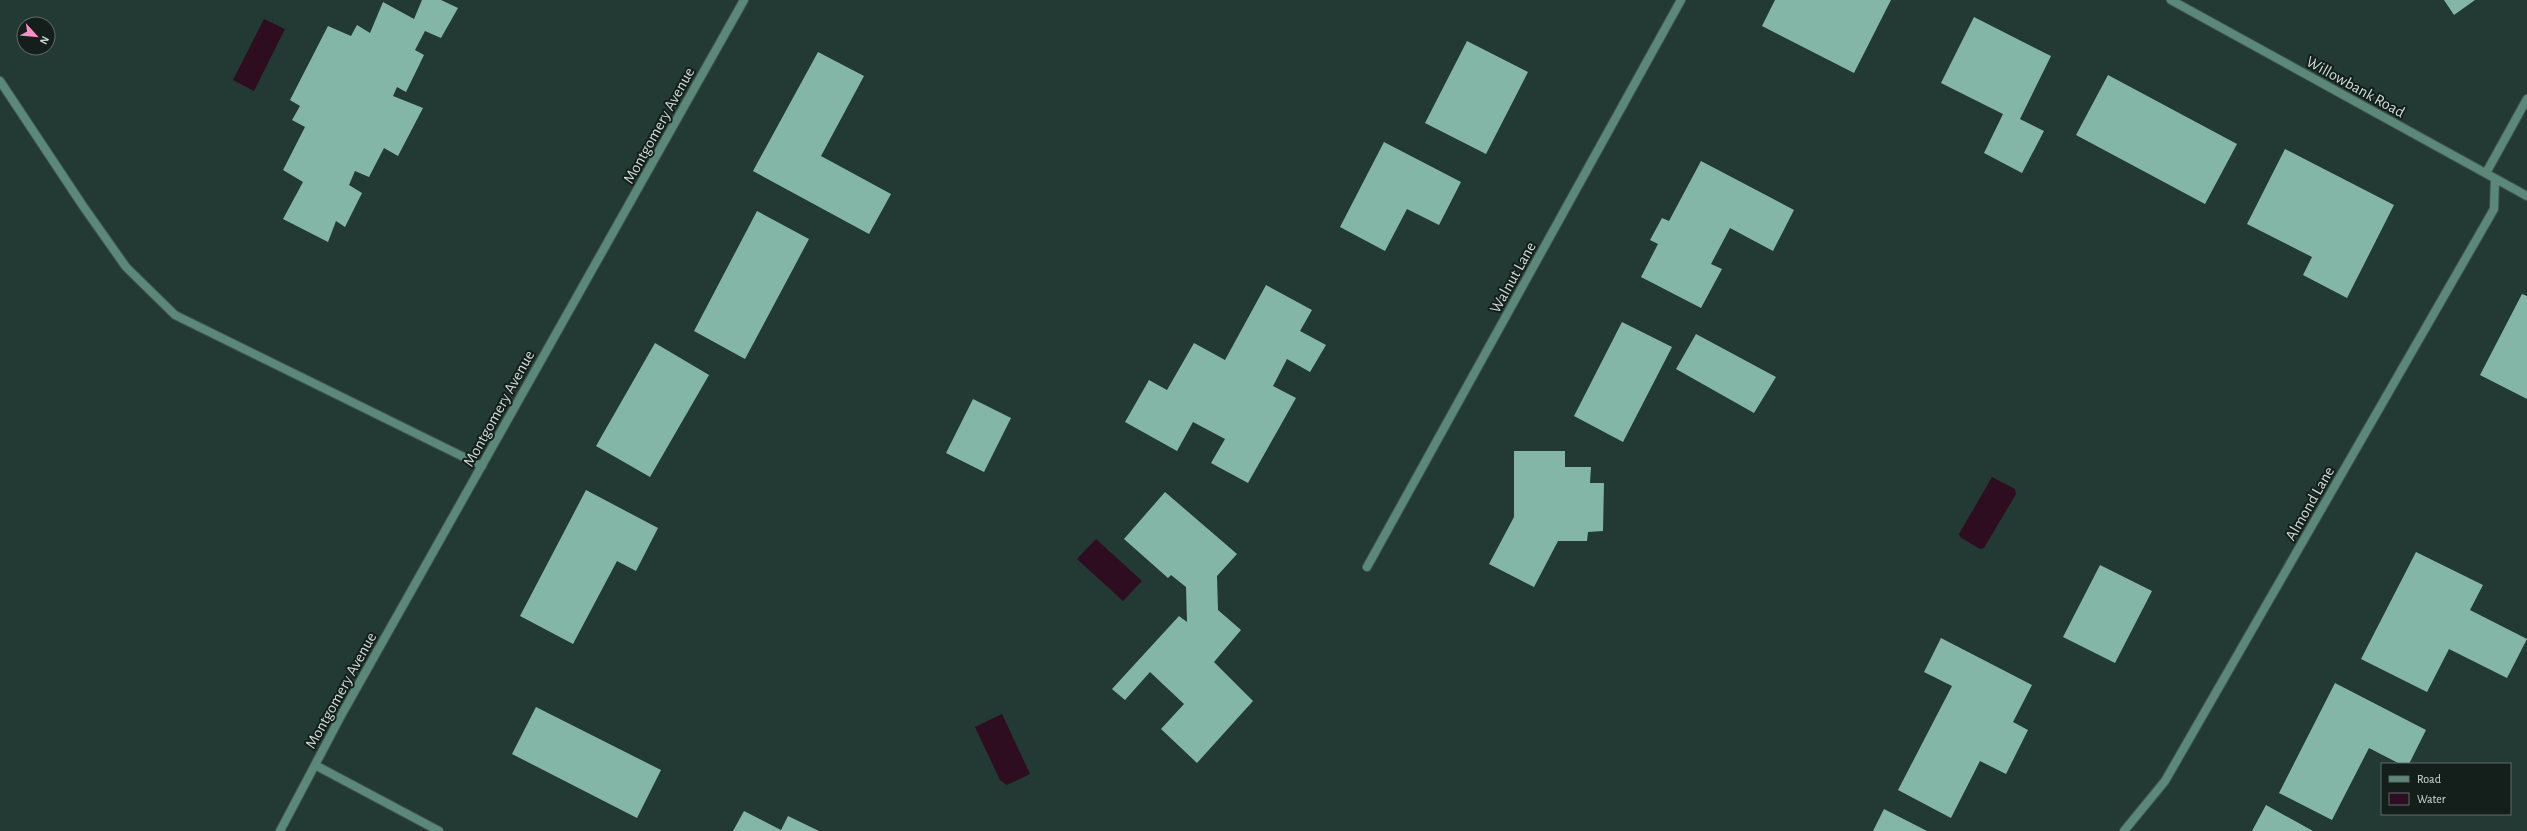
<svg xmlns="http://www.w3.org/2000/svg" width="2527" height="831" viewBox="0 0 2527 831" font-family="'Alegreya Sans',sans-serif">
<rect width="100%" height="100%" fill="#223a33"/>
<path fill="#2d0d1f" d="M264,19l21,10 -31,62 -21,-11z
M1992,477l23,12 1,5 -32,54 -4,1 -20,-12 -1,-3z
M1096,539l46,42 -19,20 -46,-42z
M1002,714l28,60 -23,11 -7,-5 -25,-53z"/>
<path fill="#84b6a7" d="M422,0h19l17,8 -17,30 -16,-7 -10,19 9,5 -18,37 -9,-5 -4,9 30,12 -25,48 -14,-8 -15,29 -14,-6 -6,14 13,8 -17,34 -9,-6 -8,21 -45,-23 20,-37 -20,-12 22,-43 -13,-7 8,-14 -10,-6 38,-74 23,10 6,-11 13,8 13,-31 31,17z
M1775,0h116l-37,73 -92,-47z
M2444,0h31l-21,15z
M1974,17l77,39 -31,63 24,12 -22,42 -38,-20 19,-39 -62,-31z
M1467,41l61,31 -42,82 -61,-31z
M818,52l46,24 -43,80 70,38 -22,40 -116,-63z
M2108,75l129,69 -32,60 -129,-69z
M1384,142l77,40 -22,43 -32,-16 -22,42 -45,-24z
M2285,149l109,56 -47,93 -44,-23 9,-18 -65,-33z
M1701,161l93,49 -21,41 -43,-23 -19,36 11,5 -21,39 -60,-31 17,-33 -8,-4 12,-22 7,3z
M757,211l52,28 -64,120 -51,-28z
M1266,285l46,25 -12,21 26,14 -16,27 -23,-13 -14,27 23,12 -48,85 -37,-20 14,-24 -32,-17 -16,29 -52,-29 24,-42 18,10 27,-47 31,17z
M2522,294l5,2v103l-47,-24z
M1622,322l50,25 -49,95 -49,-26z
M1696,334l80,43 -22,36 -78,-44z
M655,343l54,32 -59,102 -54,-31z
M973,399l38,19 -27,54 -38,-19z
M1514,451h51v16h26l-1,16h14l-1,48 -15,1 -1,9h-29l-24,46 -45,-23 25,-47z
M586,490l72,38 -22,43 -19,-10 -44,83 -53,-28z
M1165,492l72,62 -20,22 1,34 23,20 -27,32 39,39 -56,62 -36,-34 23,-25 -34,-32 -25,28 -13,-11 67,-73 8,6 -1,-35 -15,-12 -3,3 -44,-39z
M2416,552l67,33 -13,25 57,29 -20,39 -58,-29 -22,43 -66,-33z
M2100,565l52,26 -37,72 -52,-26z
M1941,638l91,47 -19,37 15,8 -22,44 -26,-13 -29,57 -53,-28 54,-104 -28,-14z
M2335,683l91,47 -17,34h-9l-31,-16 -37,72 -53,-27z
M536,707l125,63 -24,48 -125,-64z
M2266,805l47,26h-61z
M1884,809l43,22h-54z
M744,811l37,19 7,-14 31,15h-86z"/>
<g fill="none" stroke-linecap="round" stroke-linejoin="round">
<g stroke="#415851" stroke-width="10">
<path id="service" d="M0,81l83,125 43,61 49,48 307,151
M2486,173l41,-74"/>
</g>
<g stroke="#415851" stroke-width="10">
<path id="minor" d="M2171,0l356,196
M1367,567l314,-567
M315,765l124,66
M280,831l63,-119 401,-712
M2124,831l41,-50 329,-572 1,-30"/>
</g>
<use href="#service" stroke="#5c887a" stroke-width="8"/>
<use href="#minor" stroke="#5c887a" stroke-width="8"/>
</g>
<g text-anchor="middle" stroke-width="4" stroke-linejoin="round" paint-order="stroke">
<g font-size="16" fill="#d0ded9" stroke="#141f1b">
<text transform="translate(2356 86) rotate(29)" y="6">Willowbank Road</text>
<text transform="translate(658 125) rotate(-61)" y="6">Montgomery Avenue</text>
<text transform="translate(1512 277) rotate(-61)" y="6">Walnut Lane</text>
<text transform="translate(498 408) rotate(-61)" y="6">Montgomery Avenue</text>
<text transform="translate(2309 503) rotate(-60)" y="6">Almond Lane</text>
<text transform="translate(340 690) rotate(-61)" y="6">Montgomery Avenue</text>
</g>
</g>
<rect x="2381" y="763" width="130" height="52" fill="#141f1b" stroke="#5f6b67"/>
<rect x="2389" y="776" width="20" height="6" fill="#5c887a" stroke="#5f6b67"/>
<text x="2417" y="783" font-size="12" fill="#d0ded9">Road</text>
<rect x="2389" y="793" width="20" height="12" fill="#2d0d1f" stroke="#5f6b67"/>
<text x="2417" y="803" font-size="12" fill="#d0ded9">Water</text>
<g transform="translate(36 36) rotate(117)"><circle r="19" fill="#141f1b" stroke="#5f6b67"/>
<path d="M0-3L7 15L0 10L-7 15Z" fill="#fb8fc5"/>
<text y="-6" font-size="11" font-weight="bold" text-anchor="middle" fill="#d0ded9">N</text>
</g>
</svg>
